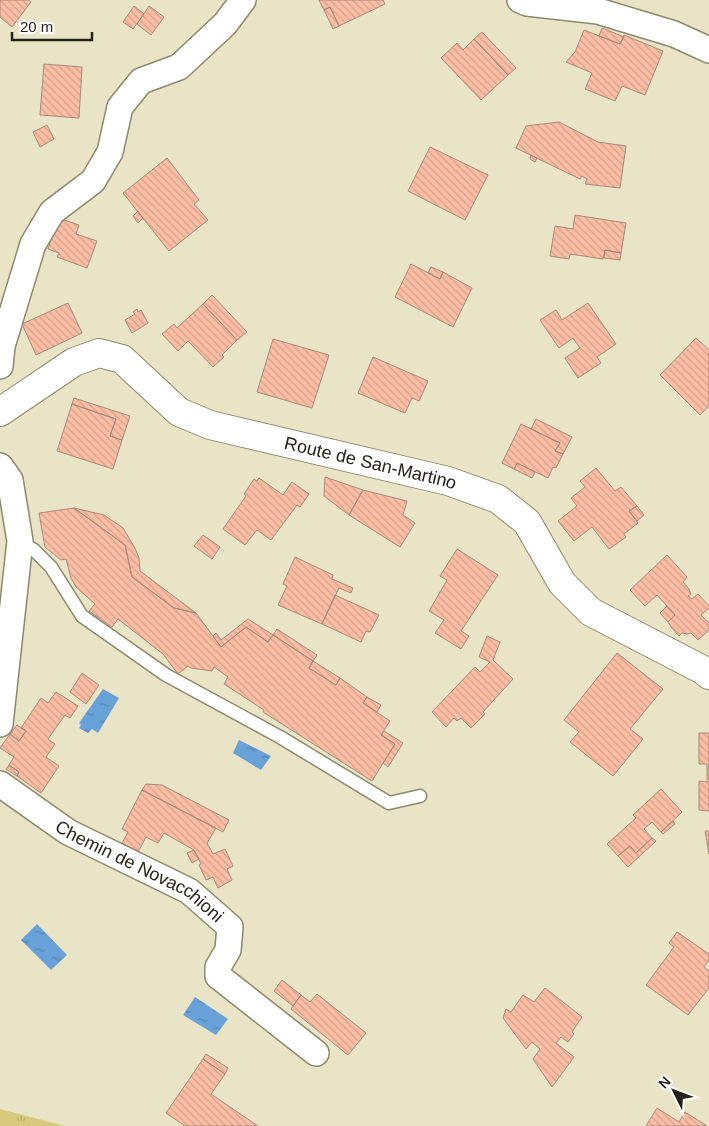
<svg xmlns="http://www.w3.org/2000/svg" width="709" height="1126" viewBox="0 0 709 1126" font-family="Helvetica,sans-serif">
<defs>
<pattern id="grass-tufts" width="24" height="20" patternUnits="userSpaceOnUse" patternTransform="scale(1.25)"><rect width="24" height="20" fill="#d8ca7d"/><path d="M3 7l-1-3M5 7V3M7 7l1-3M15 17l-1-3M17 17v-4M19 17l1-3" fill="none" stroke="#b9ad6b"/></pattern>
<pattern id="water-ripples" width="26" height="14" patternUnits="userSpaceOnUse" patternTransform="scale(1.25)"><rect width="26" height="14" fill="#68a2d8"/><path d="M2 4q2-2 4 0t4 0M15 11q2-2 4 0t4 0" fill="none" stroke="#5584ae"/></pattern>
<pattern id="building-back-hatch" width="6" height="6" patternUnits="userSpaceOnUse" patternTransform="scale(1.25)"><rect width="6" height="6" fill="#fbbda3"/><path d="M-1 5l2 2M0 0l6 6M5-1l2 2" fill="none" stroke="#d7a28c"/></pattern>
</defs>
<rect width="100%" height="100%" fill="#e9e4c5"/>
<path fill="url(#grass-tufts)" d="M0,1109l65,17h-65z"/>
<path fill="url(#water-ripples)" d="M103,689l16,9 -21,35 -6,-4 -4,4 -9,-5 2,-3 -2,-2z
M239,740l32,16 -10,14 -28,-17z
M37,924l30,31 -16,15 -30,-30z
M195,997l33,22 -12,16 -33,-20z"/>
<path fill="url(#building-back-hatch)" stroke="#a78a7d" d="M0,0h28l3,2 -19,25 -12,-10z
M319,0h64l2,4 -46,22 -9,-19 -6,3z
M134,6l10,8 -11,15 -10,-7z
M149,6l15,11 -13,18 -14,-11z
M330,7l9,19 -6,3 -9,-19z
M602,28l22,9 -4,7 -21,-8z
M584,30l36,14 4,-9 39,16 -18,44 -23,-9 -7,15 -30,-12 7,-16 -26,-11 9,-10z
M482,32l34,36 -8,7 -34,-36z
M474,39l34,36 -27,25 -40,-42 16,-15 6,7z
M44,64l38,3 -3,51 -39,-3z
M559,122l39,20 28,4 -6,42 -35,-4 2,-5 -5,-3 -2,3 -64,-31 10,-22z
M47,125l7,14 -14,8 -7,-15z
M430,147l58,28 -23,45 -57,-29z
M531,155l6,3 -2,4 -5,-3z
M167,158l32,42 -5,4 14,16 -39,31 -46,-58z
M138,211l5,7 -5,5 -5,-7z
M575,215l51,8 -5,30 -16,-3 -2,9 -33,-5 -1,5 -19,-3 5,-30 18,3z
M64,220l15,5 -3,9 21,7 -10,27 -30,-11 2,-4 -11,-4 7,-22z
M605,250l16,3 -1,7 -16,-2z
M411,264l29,15 3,-7 29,16 -19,39 -58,-30z
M431,267l12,5 -3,7 -12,-6z
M212,295l35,37 -10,8 -34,-36z
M68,303l14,30 -46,22 -14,-31z
M588,303l28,41 -19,13 4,6 -23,15 -13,-20 15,-10 -7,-10 -14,10 -19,-28 16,-10 6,10z
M203,304l34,36 -15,15 2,2 -11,10 -25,-26 -10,10 -16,-17 12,-10 3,4z
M137,309l1,3 3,-2 7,13 -16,10 -7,-13 10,-6 -2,-2z
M696,338l13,12v56l-9,9 -40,-40z
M273,339l56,16 -17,53 -55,-16z
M373,357l55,24 -9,20 -7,-3 -7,15 -47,-20z
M74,398l56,18 -8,24 -12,-4 6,-17 -44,-15z
M72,404l44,15 -6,17 12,4 -9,29 -56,-18z
M536,419l36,18 -9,17 -8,-3 5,-8 -29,-14z
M521,424l39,19 -5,8 8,3 -7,14 -3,-1 -5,11 -31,-15 -3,6 -12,-6z
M517,463l18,9 -3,6 -18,-9z
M596,468l19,23 6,-4 16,19 -8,5 9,12 -14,11 2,3 -17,12 -17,-22 -18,14 -16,-20 19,-15 -6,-8 14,-11 -5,-6z
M325,477l38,13 -14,25 -25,-19z
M259,478l24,17 9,-13 17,12 -9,13 -3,-2 -26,35 -14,-10 -12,15 -22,-16 23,-33 -2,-2 10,-15 3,2z
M363,490l44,11 -4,14 12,8 -15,24 -51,-32z
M637,506l7,9 -7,6 -8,-10z
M74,508l30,7 19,13 12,20 4,10 1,13 56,42 -22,-5 -42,-31 -7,-32z
M74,508l51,37 7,32 42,31 22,5 25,34 25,-20 22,15 5,-7 40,26 -4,7 27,17 4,-7 27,19 -4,6 27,18 -9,14 14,9 -23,37 -109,-69 1,-2 -40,-26 4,-7 -14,-10 -2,4 -21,-3 -3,-2 -10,8 -15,-20 -45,-35 -6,8 -23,-16 6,-7 -19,-17 -5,-9 -5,-19 -5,1 -16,-13 -6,-34z
M203,535l17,12 -8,12 -18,-13z
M457,549l41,26 -37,56 8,5 -8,13 -26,-16 9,-13 -15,-9 18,-31 -7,-4z
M667,555l20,22 -4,5 6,7 2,5 -3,2 4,3 6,-5 11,12v2l-8,7 8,8v7l-11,10 -7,-7 -4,1 -5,-1 -3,3 -8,-9 -3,-5 7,-7 -18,-20 -12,11 -15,-16z
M295,557l38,18 -1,4 21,9 -2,5 -12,-5 -17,36 -44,-19 9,-19 -4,-2z
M335,595l44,20 -9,17 -4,-1 -5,11 -39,-18z
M667,606l8,9 -7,7 -8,-9z
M248,619l25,16 -5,7 -22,-15 -25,20 -8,-11 3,-3 5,7z
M277,629l40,26 -4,6 -40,-26z
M487,636l13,6 -7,18 20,19 -30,33 2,2 -14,14 -10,-10 -4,3 -3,-3 -8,9 -14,-15 43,-45 5,5 10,-10 -11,-5z
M617,653l46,36 -33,40 13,10 -30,37 -43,-34 9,-10 -15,-12z
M313,661l27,17 -4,7 -27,-17z
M82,673l17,12 -13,19 -16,-12z
M56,692l22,14 -8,12 -5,-3 -17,24 7,5 -9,13 13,9 -18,27 -24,-17 2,-4 -10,-7 5,-8 -14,-9 10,-14 9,7 7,-10 -5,-3 20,-30 7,5z
M367,697l14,8 -4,7 -14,-9z
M17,725l9,6 -7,10 -9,-7z
M384,731l19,12 -15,24 -5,-4 12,-19 -14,-9z
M699,733h10v78l-10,-1v-29l8,1v-18h-8z
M9,765l10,7 -2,4 -11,-7z
M146,784l16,1 67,35 -6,12 -81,-42z
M661,789l21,23 -21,20 -9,-10 -8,7 8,9 -16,15 -6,-7 -12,10 -11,-12 29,-26 -3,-3z
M142,790l74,38 -9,15 6,11 12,-5 8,17 -6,3 5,11 -14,8 -5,-11 -7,3 -7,-15 2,-1 -7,-14 -30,-17 -6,10 -12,-6 -8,15 -16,-9 6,-11 -6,-3z
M673,821l2,3 -12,10 -2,-2z
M705,831h4v23z
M652,838l4,3 -28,26 -10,-11 12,-10 6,7z
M194,850l5,9 -7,4 -5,-10z
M677,932l32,22v6l-5,7 5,4v17l-21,27 -42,-30 28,-38 -5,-4z
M282,980l19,15 -8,11 -19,-15z
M545,988l37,29 -10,15 2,2 -6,8 -7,-5 -5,6 18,14 -22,30 -19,-28 7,-10 -8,-7 -6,7 -23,-31 3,-9 5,3 12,-17 11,7z
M317,994l49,39 -18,22 -57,-46 10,-14 9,7z
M206,1054l22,14 -3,6 -22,-15z
M203,1059l22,15 -14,20 47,32h-73l-19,-13z
M657,1108l22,14 6,-10 22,14h-61z"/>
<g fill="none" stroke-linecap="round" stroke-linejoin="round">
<g stroke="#8d896d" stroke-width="15">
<path id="service" d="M20,541l14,9 17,17 31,49 84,59 114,62 109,66 31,-7"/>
</g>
<g stroke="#8d896d" stroke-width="28">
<g id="minor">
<path d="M520,0l7,3 71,8 76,23 35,16"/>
<path d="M0,366l2,-20 31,-102 19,-32 41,-31 17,-29 10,-45 21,-26 38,-14 46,-43 18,-24"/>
<path d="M0,466l10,14 10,61 -20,183"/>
<path id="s1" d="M0,784l68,48 121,59 41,36 -2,23 -10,17v9l98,77"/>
</g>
</g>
<g stroke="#8d896d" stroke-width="30">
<g id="tertiary">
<path id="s2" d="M0,412l74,-50 25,-9 23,6 57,53 31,13 238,56 50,18 29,23 35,61 29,29 112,58 6,5"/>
</g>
</g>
<use href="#service" stroke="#fff" stroke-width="12"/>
<use href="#minor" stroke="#fff" stroke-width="25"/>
<use href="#tertiary" stroke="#fff" stroke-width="28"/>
</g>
<g text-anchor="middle" stroke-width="4" stroke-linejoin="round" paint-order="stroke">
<g font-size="18" fill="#252318" stroke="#fff">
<text dy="6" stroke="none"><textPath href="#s2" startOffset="416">Route de San-Martino</textPath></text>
<text dy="6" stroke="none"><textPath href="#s1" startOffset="165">Chemin de Novacchioni</textPath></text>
</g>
</g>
<g transform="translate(674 1091) rotate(312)" stroke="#ffffff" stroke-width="4" paint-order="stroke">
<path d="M0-4L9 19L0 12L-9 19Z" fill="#252318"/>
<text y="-8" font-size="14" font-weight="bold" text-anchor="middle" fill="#252318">N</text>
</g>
<path d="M12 32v8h80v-8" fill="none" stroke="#252318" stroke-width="2.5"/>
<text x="20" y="32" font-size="15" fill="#252318" stroke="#ffffff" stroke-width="4" paint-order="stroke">20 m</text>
</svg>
